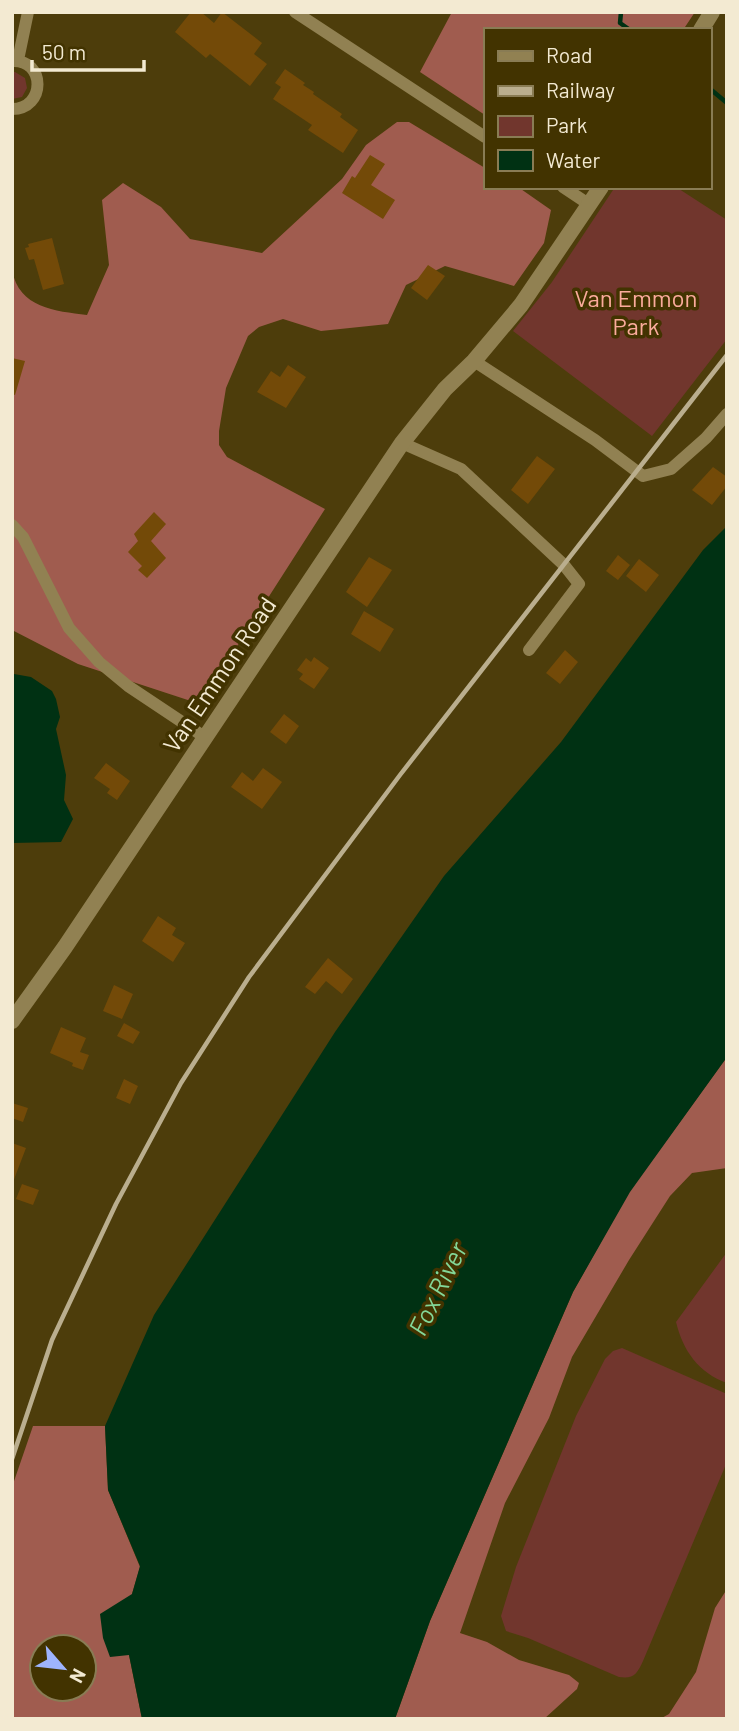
<svg xmlns="http://www.w3.org/2000/svg" width="739" height="1731" viewBox="0 0 739 1731" font-family="Barlow,sans-serif">
<rect width="100%" height="100%" fill="#4d3d0b"/>
<path fill="#71362d" d="M15,72l10,6 2,10 -5,9 -10,2v-27z
M615,187h61l51,33v119l-75,97 -139,-105 39,-49z
M727,1252v131c-28,-10 -44,-32 -51,-61z
M622,1348l105,46v68l-84,199c-6,13 -9,18 -24,16l-91,-39 -22,-7 -5,-15 15,-49 60,-151 29,-57 8,-8z"/>
<path fill="#a05c4f" fill-rule="evenodd" d="M452,12h243l-12,18h-198v85l-65,-43z
M397,122h12l76,46v19h33l33,23 -7,33 -30,43 -69,-20 -39,19 -18,39 -67,7 -38,-12 -24,8 -11,9 -22,52 -7,43v14l8,12 98,52 -125,195 -122,-40 -66,-34v-360c7,38 43,41 75,45l22,-50 -7,-65 21,-17 38,24 29,32 72,14 80,-74 24,-34z
M727,1057v111l-35,5 -22,23 -41,64 -57,97 -23,61 -44,85 -45,130 27,9 32,18 50,15 10,8 -2,6 -33,30h-149l35,-98 143,-329 56,-100z
M33,1426h72l3,64 32,77 -8,27 -3,61 13,64h-130v-232zM42,1647h42v42h-42z
M727,1589v130h-67l9,-5 27,-42 19,-64z"/>
<path fill="#003113" d="M727,526v531l-97,135 -57,100 -143,329 -35,98h-253l-13,-64 -19,2 -7,-19 -3,-24 32,-20 8,-28 -32,-76 -3,-64 49,-111 181,-283 109,-156 117,-134 142,-192z
M14,674l17,3 21,14 4,8 4,18 -4,12 10,46 -2,25 9,19 -12,23 -49,1z"/>
<g fill="none" stroke-linecap="round" stroke-linejoin="round">
<path stroke="#003113" stroke-width="4.5" d="M621,12l-1,11 10,7
M709,88l18,15"/>
</g>
<path fill="#734a08" d="M191,12h10l13,11 8,-11 40,31 -8,11 13,10 -17,22 -40,-32 -4,4 -31,-26z
M285,69l20,14 -2,2 11,7 -1,2 29,20 -2,3 18,13 -15,23 -35,-23 4,-5 -39,-26 8,-12 -6,-4z
M370,155l15,9 -14,21 24,15 -12,19 -41,-26 10,-17 3,2z
M52,238l12,46 -21,6 -9,-31 -5,1 -4,-12 4,-1 -1,-3z
M428,265l17,11 -18,24 -16,-12z
M12,358l13,3 -10,34 -3,-1z
M288,365l18,12 -20,31 -29,-16 14,-21 9,6z
M537,456l18,13 -27,35 -17,-14z
M713,467l14,10v9l-15,19 -20,-15z
M154,512l12,12 -15,17 15,17 -19,20 -9,-8 4,-4 -14,-14 10,-11 -4,-7z
M618,555l12,10 -12,15 -12,-9z
M369,557l23,13 -25,37 -21,-15z
M639,559l20,16 -13,17 -20,-16z
M364,611l30,18 -14,23 -29,-18z
M565,650l13,12 -18,22 -14,-11z
M314,657l15,11 -15,21 -15,-10 4,-5 -6,-4 9,-12 5,4z
M284,714l15,12 -13,18 -16,-12z
M106,763l24,18 -13,19 -10,-7 3,-4 -16,-11z
M263,768l19,14 -20,27 -31,-22 11,-15 11,9z
M158,916l18,12 -4,7 13,8 -12,19 -31,-21z
M328,958l25,21 -11,15 -16,-13 -11,13 -10,-7z
M114,985l19,9 -11,25 -19,-8z
M124,1023l16,9 -7,12 -16,-8z
M61,1027l25,11 -6,14 9,3 -6,15 -11,-4 1,-3 -23,-10z
M124,1079l14,7 -8,18 -14,-6z
M12,1103l16,5 -5,14 -11,-4z
M12,1143l14,5 -13,34h-1z
M22,1184l17,6 -6,15 -17,-6z"/>
<g fill="none" stroke-linecap="round" stroke-linejoin="round">
<path stroke="#918152" stroke-width="12" d="M295,12l190,125
M18,60l10,-48
M12,61c34,-2 34,48 0,48
M563,187l27,18
M474,361l121,79 48,36 28,-7 35,-31 21,-24
M402,443l59,26 103,96 15,19 -50,66
M12,525l11,12 46,91 30,34 29,24 78,52"/>
<path stroke="#918152" stroke-width="16" d="M701,30l11,-18
M12,1021l53,-74 337,-504 43,-54 29,-28 47,-56 80,-118"/>
<path stroke="#baae8e" stroke-width="4.5" d="M12,1459l40,-119 64,-136 65,-121 68,-106 151,-202 327,-420"/>
</g>
<g text-anchor="middle" stroke-width="7" stroke-linejoin="round" paint-order="stroke">
<g font-size="24" fill="#fbab9c" stroke="#423300">
<text x="636" y="307">Van Emmon<tspan x="636" dy="28">Park</tspan></text>
</g>
<g font-size="24" fill="#f3ead2" stroke="#423300">
<text transform="translate(220 675) rotate(-56)" y="8">Van Emmon Road</text>
</g>
<g font-size="26" font-style="italic" fill="#83d798" stroke="#423300">
<text transform="translate(438 1289) rotate(-64)" y="9">Fox River</text>
</g>
</g>
<rect width="739" height="1731" fill="none" stroke="#f3ead2" stroke-width="28"/>
<rect x="484" y="28" width="228" height="161" fill="#423300" stroke="#897c54" stroke-width="2"/>
<rect x="498" y="51" width="35" height="10" fill="#918152" stroke="#897c54" stroke-width="2"/>
<text x="546" y="63" font-size="21" fill="#f3ead2">Road</text>
<rect x="498" y="86" width="35" height="10" fill="#baae8e" stroke="#897c54" stroke-width="2"/>
<text x="546" y="98" font-size="21" fill="#f3ead2">Railway</text>
<rect x="498" y="116" width="35" height="21" fill="#71362d" stroke="#897c54" stroke-width="2"/>
<text x="546" y="133" font-size="21" fill="#f3ead2">Park</text>
<rect x="498" y="150" width="35" height="21" fill="#003113" stroke="#897c54" stroke-width="2"/>
<text x="546" y="168" font-size="21" fill="#f3ead2">Water</text>
<g transform="translate(63 1668) rotate(118)"><circle r="33" fill="#423300" stroke="#897c54" stroke-width="2"/>
<path d="M0-5L12 26L0 18L-12 26Z" fill="#9eb4fd"/>
<text y="-10" font-size="19" font-weight="bold" text-anchor="middle" fill="#f3ead2">N</text>
</g>
<path d="M32 60v10h112v-10" fill="none" stroke="#f3ead2" stroke-width="3.5"/>
<text x="42" y="60" font-size="21" fill="#f3ead2" stroke="#423300" stroke-width="5" paint-order="stroke">50 m</text>
</svg>
